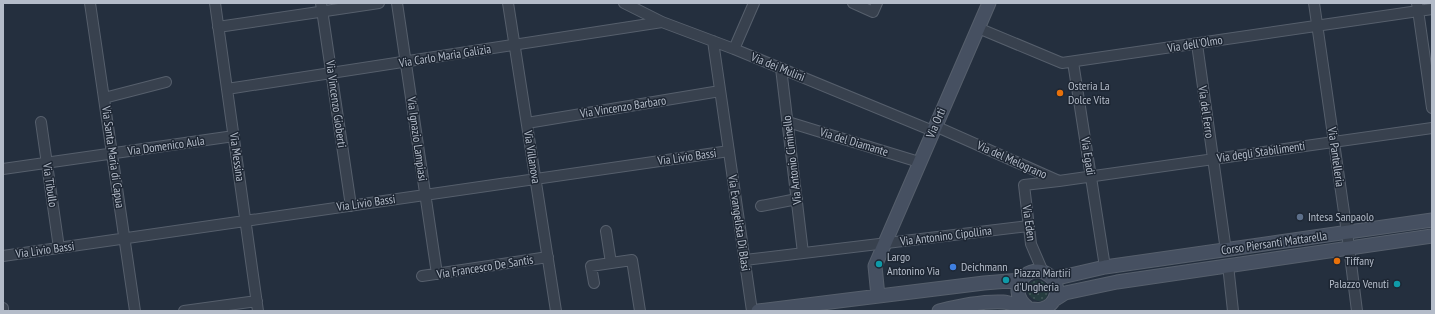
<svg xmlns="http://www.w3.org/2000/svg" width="1435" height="314" viewBox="0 0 1435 314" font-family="'PT Sans Narrow',sans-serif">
<defs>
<pattern id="grass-dots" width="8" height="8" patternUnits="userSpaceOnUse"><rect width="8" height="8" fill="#263c3f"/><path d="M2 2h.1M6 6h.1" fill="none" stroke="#435659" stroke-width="1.8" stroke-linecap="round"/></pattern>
</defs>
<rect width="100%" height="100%" fill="#242f3e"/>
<path fill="url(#grass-dots)" d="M1037,280c7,1 12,6 11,13 -5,21 -37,-6 -11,-13z"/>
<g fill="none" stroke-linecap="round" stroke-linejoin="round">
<g stroke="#565f6c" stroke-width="12">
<path id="street" d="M90,3l45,308
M215,3l43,308
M321,3l30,203
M397,3l40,271
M508,3l48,308
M624,3l38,19 72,27 199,82
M853,3l20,9 4,-9
M1314,3l35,244 8,64
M1417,3l15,105
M218,27l161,-24
M978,28l84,35 370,-54
M713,41l39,270
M1197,44l29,207
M734,49l20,-46
M1073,62l32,205
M781,68l22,185
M227,89l435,-67
M104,98l62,-16
M41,122l18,126
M788,122l131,40
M527,123l193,-32
M935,126l124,55 373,-53
M3,169l231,-33
M761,206l36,-7
M606,231l5,32 21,-3 8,51
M3,256l726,-105
M745,260l284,-34
M1228,265l5,46
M1043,272l-12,-28 -7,-59 35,-4
M422,276l126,-19
M594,283l-3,-17 20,-3
M3,308v3
M184,311l73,-10"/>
</g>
<g stroke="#565f6c" stroke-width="15">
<path id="secondary" d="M1053,279l52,-12 327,-47
M878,296l-3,-30 114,-263
M1054,300l11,-7 52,-11 315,-46
M758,311l226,-28 36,-3
M939,311c21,-5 43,-10 64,-9 12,1 29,10 39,7 15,-4 20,-23 8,-33 -20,-17 -46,13 -23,31"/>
</g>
<use href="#street" stroke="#38414e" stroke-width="10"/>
<use href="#secondary" stroke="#465061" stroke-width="13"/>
</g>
<g fill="#e8710a" stroke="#1d2633" stroke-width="1.5">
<circle cx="1060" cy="93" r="4"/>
<circle cx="1337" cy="261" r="4"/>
</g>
<circle fill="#5c6f8a" stroke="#1d2633" stroke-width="1.5" cx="1300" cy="217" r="4"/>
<g fill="#0f9aa8" stroke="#1d2633" stroke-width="1.5">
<circle cx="879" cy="264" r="4"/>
<circle cx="1006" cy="280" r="4"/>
<circle cx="1397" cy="284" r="4"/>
</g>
<circle fill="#3f7fe0" stroke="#1d2633" stroke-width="1.5" cx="953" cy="267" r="4"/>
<g text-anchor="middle" stroke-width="3" stroke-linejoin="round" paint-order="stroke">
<g font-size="12" fill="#b4bcc9" stroke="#1d2633">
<text transform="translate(1195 44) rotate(-9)" y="4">Via dell'Olmo</text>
<text transform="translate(445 56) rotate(-9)" y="4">Via Carlo Maria Galizia</text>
<text transform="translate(778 67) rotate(22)" y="4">Via dei Mulini</text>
<text transform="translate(336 104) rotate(82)" y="4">Via Vincenzo Gioberti</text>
<text transform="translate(623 107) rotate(-9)" y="4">Via Vincenzo Barbaro</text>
<text transform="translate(1206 112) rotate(82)" y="4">Via del Ferro</text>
<text transform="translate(936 123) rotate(-67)" y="4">Via Orti</text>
<text transform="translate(417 139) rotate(82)" y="4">Via Ignazio Lampiasi</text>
<text transform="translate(854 142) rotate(17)" y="4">Via del Diamante</text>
<text transform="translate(166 146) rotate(-8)" y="4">Via Domenico Aula</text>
<text transform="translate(1261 152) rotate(-8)" y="4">Via degli Stabilimenti</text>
<text transform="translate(1088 156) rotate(81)" y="4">Via Egadi</text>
<text transform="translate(113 157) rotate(82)" y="4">Via Santa Maria di Capua</text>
<text transform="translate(237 157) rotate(82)" y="4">Via Messina</text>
<text transform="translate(532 157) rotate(81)" y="4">Via Villanova</text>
<text transform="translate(687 157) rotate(-8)" y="4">Via Livio Bassi</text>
<text transform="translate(1336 157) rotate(82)" y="4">Via Pantelleria</text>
<text transform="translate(792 160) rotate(-97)" y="4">Via Antonio Ciminello</text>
<text transform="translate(1012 160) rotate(24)" y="4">Via del Melograno</text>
<text transform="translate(50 185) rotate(82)" y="4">Via Tibullo</text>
<text transform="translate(366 203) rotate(-8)" y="4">Via Livio Bassi</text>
<text transform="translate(739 223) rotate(82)" y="4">Via Evangelista Di Blasi</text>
<text transform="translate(1029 223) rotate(82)" y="4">Via Eden</text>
<text transform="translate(946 236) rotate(-7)" y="4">Via Antonino Cipollina</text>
<text transform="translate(1274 243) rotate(-8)" y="4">Corso Piersanti Mattarella</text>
<text transform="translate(45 250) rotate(-8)" y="4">Via Livio Bassi</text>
<text transform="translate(485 267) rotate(-9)" y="4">Via Francesco De Santis</text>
</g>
<g font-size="12" fill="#b4bcc9" stroke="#1d2633" text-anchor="start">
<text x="1068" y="90">Osteria La<tspan x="1068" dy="14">Dolce Vita</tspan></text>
<text x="1308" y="221">Intesa Sanpaolo</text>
<text x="887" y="261">Largo<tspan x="887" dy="14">Antonino Via</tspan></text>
<text x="1345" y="265">Tiffany</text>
<text x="961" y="271">Deichmann</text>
<text x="1014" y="277">Piazza Martiri<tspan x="1014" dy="14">d'Ungheria</tspan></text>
<text x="1389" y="288" text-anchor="end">Palazzo Venuti</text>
</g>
</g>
<rect width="1435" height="314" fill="none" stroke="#b4bcc9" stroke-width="8"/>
</svg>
